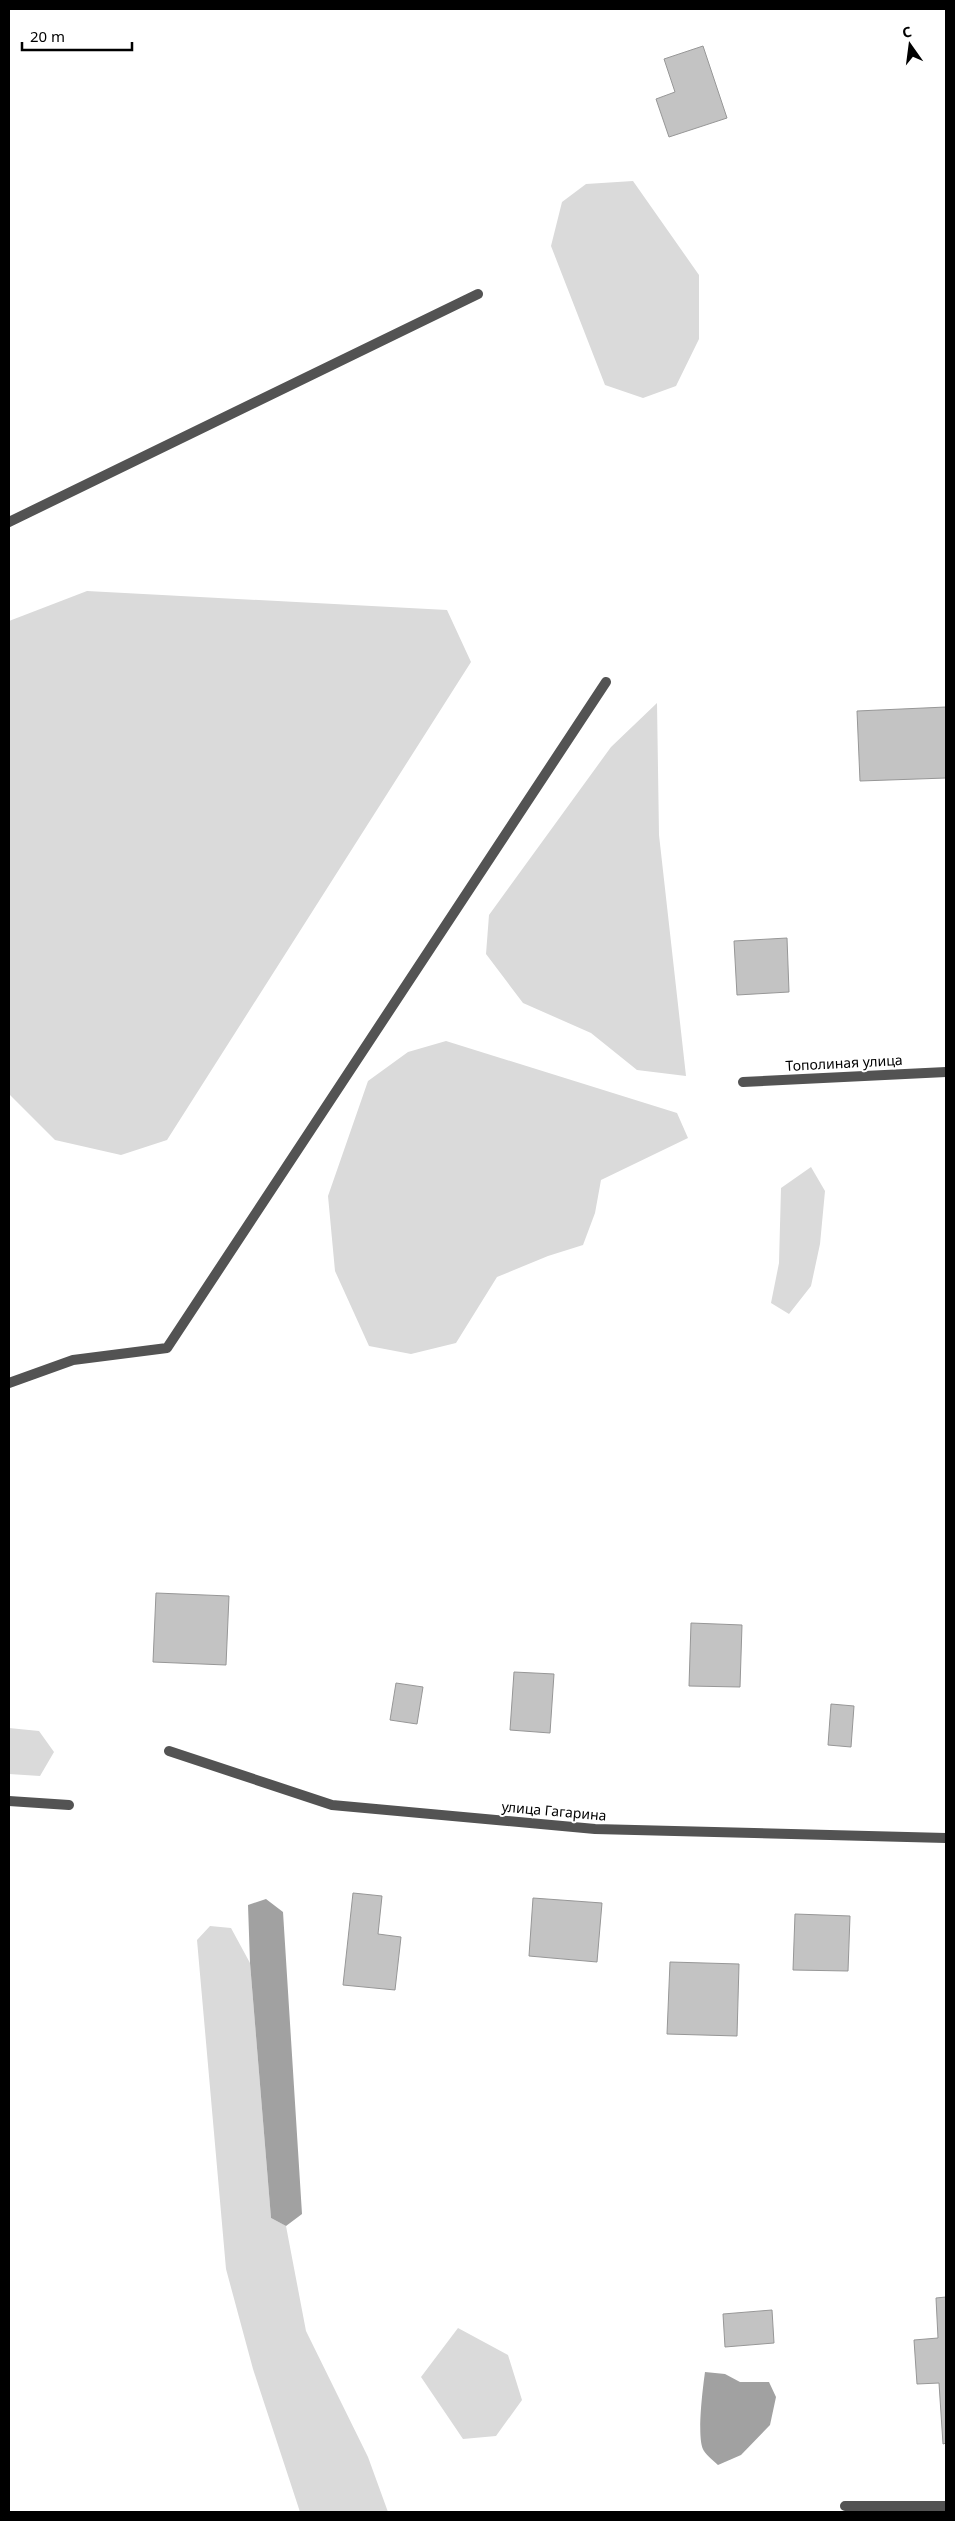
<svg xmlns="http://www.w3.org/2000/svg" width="955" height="2521" viewBox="0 0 955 2521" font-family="'Noto Sans',sans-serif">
<rect width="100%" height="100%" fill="#fff"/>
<path fill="#dadada" d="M633,181l66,94v64l-23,47 -33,12 -38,-13 -54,-139 11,-44 24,-18z
M87,591l360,19 24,52 -304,478 -46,15 -66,-15 -46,-46v-473z
M657,703l2,132 27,241 -49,-6 -46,-37 -68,-30 -37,-49 3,-39 122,-168z
M446,1041l231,72 11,25 -87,42 -6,33 -12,32 -35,11 -51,21 -41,66 -45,11 -42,-8 -34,-75 -7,-75 40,-115 40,-29z
M811,1167l14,24 -5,53 -9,42 -22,28 -18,-11 8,-40 2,-75z
M9,1728l30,3 15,21 -14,24 -31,-2z
M210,1926l21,2 19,35 21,255 15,8 20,105 62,126 20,55h-88l-47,-143 -27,-100 -29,-329z
M458,2328l50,27 14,45 -26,36 -33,3 -42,-62z"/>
<path fill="#a1a1a1" d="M266,1899l17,13 19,302 -16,12 -15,-8 -21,-255 -2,-58z
M705,2372l20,2 15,8h29l7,15 -6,28 -29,30 -23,10c-5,-5 -11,-9 -14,-14 -8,-11 -1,-64 1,-79z"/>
<path fill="#c3c3c3" stroke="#979797" d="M703,46l24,72 -58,19 -13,-38 19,-7 -11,-33z
M946,707v71l-86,3 -3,-70z
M787,938l2,54 -52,3 -3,-54z
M156,1593l73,3 -3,69 -73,-3z
M691,1623l51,2 -2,62 -51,-1z
M514,1672l40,2 -4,59 -40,-3z
M396,1683l27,4 -6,37 -27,-4z
M831,1704l23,2 -3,41 -23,-2z
M353,1893l29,3 -4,38 23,3 -6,53 -52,-5z
M533,1898l69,5 -5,59 -68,-6z
M795,1914l55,2 -2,55 -55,-1z
M670,1962l69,2 -2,72 -70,-2z
M946,2297v146l-3,1 -4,-61 -22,1 -3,-44 24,-2 -2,-40z
M772,2310l2,33 -49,4 -2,-33z"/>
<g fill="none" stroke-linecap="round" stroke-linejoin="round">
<path stroke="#535353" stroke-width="10" d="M9,522l469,-228
M9,1383l64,-23 94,-12 439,-666
M9,1801l60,4"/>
<path stroke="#535353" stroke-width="10" d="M743,1082l203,-10
M169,1751l163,54 263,24 351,9
M845,2506h101"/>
</g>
<g text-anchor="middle" stroke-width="4" stroke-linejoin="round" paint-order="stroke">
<g font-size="14" fill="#000" stroke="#fff">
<text transform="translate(844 1063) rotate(-3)" y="5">Тополиная улица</text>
<text transform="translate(554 1811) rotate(5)" y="5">улица Гагарина</text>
</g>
</g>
<rect width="955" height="2521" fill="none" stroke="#000000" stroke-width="20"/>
<g transform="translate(910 45) rotate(346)" stroke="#ffffff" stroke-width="4" paint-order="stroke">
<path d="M0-4L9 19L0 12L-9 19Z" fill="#000000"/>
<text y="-8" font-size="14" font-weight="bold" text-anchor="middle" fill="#000000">С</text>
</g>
<path d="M22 42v8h110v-8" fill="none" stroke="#000000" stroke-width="2.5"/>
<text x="30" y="42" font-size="15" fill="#000000" stroke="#ffffff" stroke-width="4" paint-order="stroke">20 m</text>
</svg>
